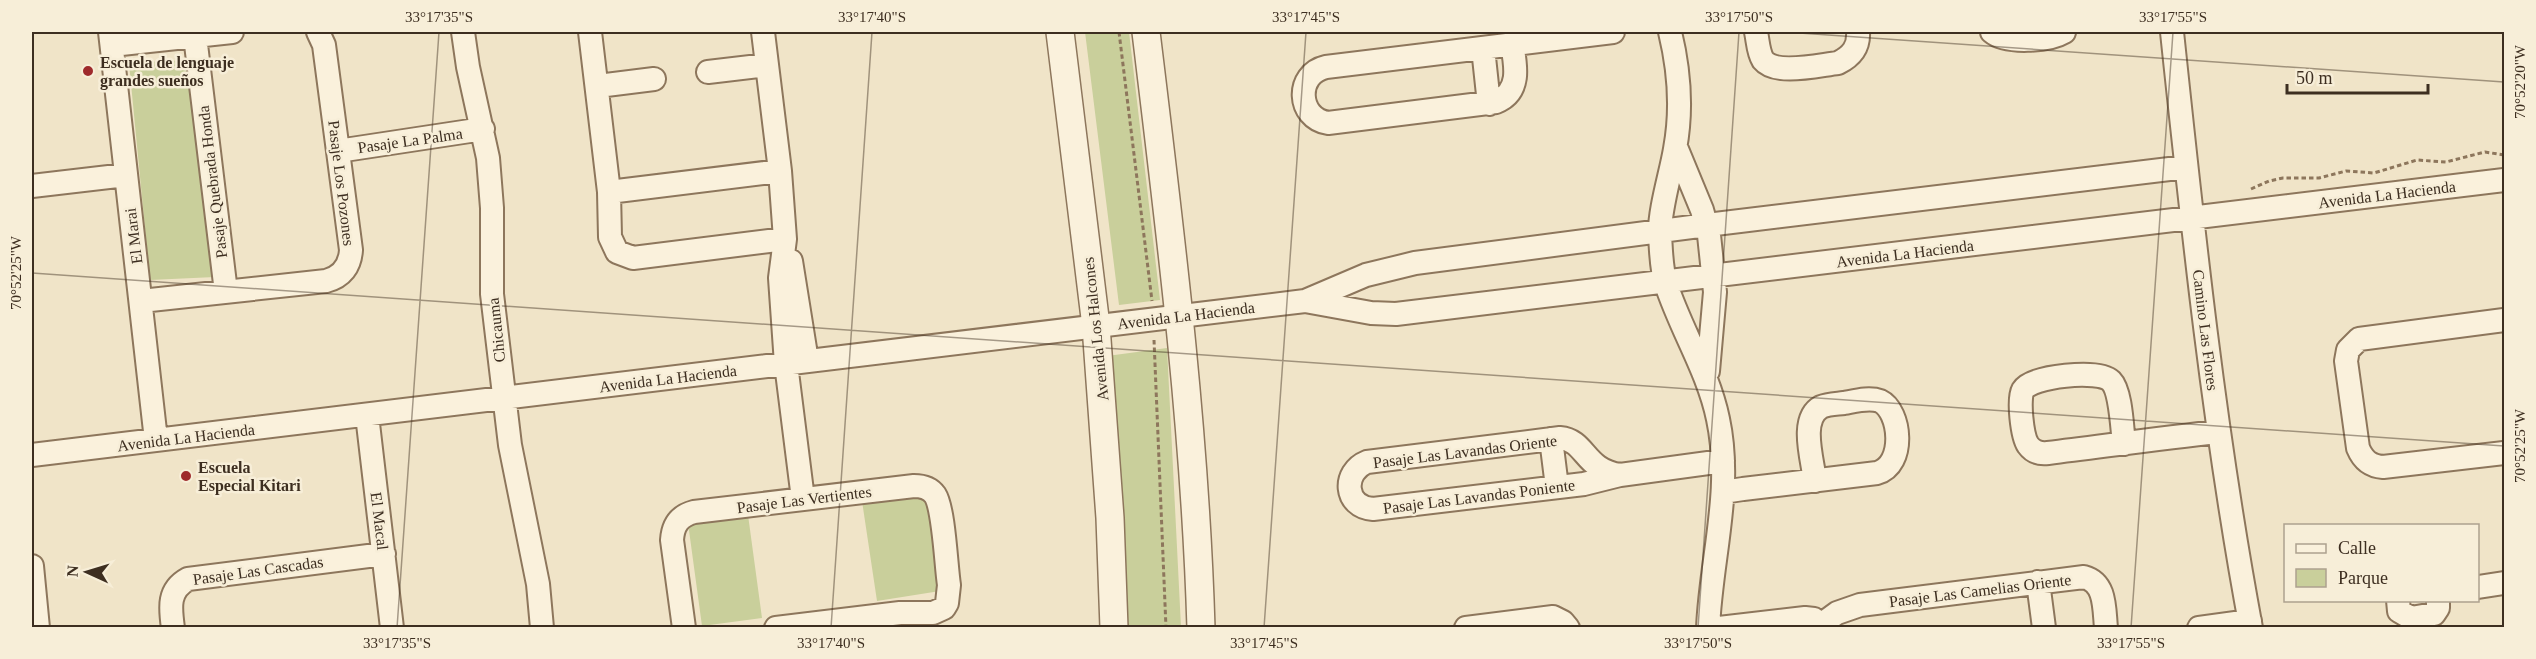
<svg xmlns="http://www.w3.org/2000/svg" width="2536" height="659" viewBox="0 0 2536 659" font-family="'Times New Roman',serif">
<rect width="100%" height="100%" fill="#f0e4c8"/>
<path fill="#c9cf9b" d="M1085,32h44l31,268 -41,5z
M189,60l26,217 -65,3 -21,-217z
M1167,348l14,279h-57l-17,-271z
M926,491l14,100 -63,10 -15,-100z
M748,515l14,103 -60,8 -14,-103z"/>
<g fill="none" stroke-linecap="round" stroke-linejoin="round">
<g stroke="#8d765c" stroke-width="26">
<path id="minor" d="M110,32l46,408
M463,32l5,35 20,91 4,50v86l18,151 28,139 4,44
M590,32l19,160 1,45 7,15 16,6 152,-19
M763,32l17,139 5,68 -5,39 6,86 17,135
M1670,32c9,37 12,79 5,117 -4,24 -16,62 -15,85 1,15 1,35 6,50 15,46 42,87 52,135 15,70 -7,139 -10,209
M1756,32c2,9 2,20 7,28 13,16 56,5 75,3 14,-7 21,-16 20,-31
M1992,32c14,12 57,9 72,0
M2172,32c21,199 42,398 79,596
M195,36l31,256
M1512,44c4,22 9,48 -16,58l-168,21c-31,-5 -33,-49 -2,-56l287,-35
M112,45l120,-13
M1483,48l6,56
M708,72l59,-7
M598,86l56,-7
M1676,147l26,63 7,25 6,57 -7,79
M338,151l145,-22
M32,186l94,-11
M609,192l171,-21
M791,261l16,100
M141,301l185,-20c16,-4 24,-15 25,-31l-27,-205 -6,-13
M1305,301l66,12 25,1 1108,-134
M2504,320l-145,19 -11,11 -2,11 12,87c5,12 12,18 25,19l121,-14
M367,415l25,213
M1551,439l6,48
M2124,444c-2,-16 -3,-53 -13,-63 -12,-12 -80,-5 -88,9 -5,9 -1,46 5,55 5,7 12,9 20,8 57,-7 114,-15 170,-21
M32,455l1273,-154 61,-26 49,-12 292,-38 479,-58
M1620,475c-36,-5 -34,-35 -60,-37l-193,24c-25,10 -23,45 6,47l211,-25 36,-9 103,-14
M1723,492l20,-3 134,-16c29,-8 24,-62 3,-72 -11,-4 -25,0 -36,2 -8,1 -16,1 -23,4 -22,12 -8,54 -6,74
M32,566l6,62
M2038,582l6,46
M2478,587l26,-4
M2398,600l1,11 12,7 23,-4 4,-6v-8
M1822,624l15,-11 23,-8 224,-28c22,6 20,31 22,51
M173,628c-3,-21 -5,-38 15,-49l196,-25
M684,628l-12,-88c1,-15 7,-24 22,-28l220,-26c8,0 16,2 21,9 9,14 11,71 14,90l-2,18 -3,5 -11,5h-33l-124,15
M1466,628l87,-11 10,5 5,6
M1719,628l86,-10 9,1 11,9
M2199,628l51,-7"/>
</g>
<g stroke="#8d765c" stroke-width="30">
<path id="tertiary" d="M1060,32l36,294 14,192 4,110
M1146,32c24,198 49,395 55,596"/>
</g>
<path stroke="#8d765c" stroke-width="3" stroke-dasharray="4.5 3" stroke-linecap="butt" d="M1119,32l33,269
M2251,189l18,-8 14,-3h36l27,-7 28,2 43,-13 29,2 39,-10 19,3
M1154,340l12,288"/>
<use href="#minor" stroke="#faf1dc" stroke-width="22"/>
<use href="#tertiary" stroke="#faf1dc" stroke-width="27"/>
</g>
<path fill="none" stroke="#3d2e20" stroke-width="1.5" stroke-opacity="0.45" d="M1785,32l719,50M32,273l2472,173M397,628l42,-596M831,628l41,-596M1264,628l42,-596M1698,628l41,-596M2131,628l42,-596"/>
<g fill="#9e2a2b" stroke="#f7eed8" stroke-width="2">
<circle cx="88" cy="71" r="6"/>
<circle cx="186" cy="476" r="6"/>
</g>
<g text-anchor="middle" stroke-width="5" stroke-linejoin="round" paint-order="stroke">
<g font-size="16" font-weight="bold" fill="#3d2e20" stroke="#f7eed8" text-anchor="start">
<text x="100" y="68">Escuela de lenguaje<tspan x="100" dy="18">grandes sueños</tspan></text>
<text x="198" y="473">Escuela<tspan x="198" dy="18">Especial Kitari</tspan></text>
</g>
<g font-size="16" fill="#3d2e20" stroke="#f7eed8">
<text transform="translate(410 140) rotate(-8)" y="6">Pasaje La Palma</text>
<text transform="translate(212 182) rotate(-97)" y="6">Pasaje Quebrada Honda</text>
<text transform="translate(342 183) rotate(83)" y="6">Pasaje Los Pozones</text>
<text transform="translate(2387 194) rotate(-7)" y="6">Avenida La Hacienda</text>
<text transform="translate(133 236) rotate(-97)" y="6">El Marai</text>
<text transform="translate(1905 253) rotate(-7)" y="6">Avenida La Hacienda</text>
<text transform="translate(1186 315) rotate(-7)" y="6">Avenida La Hacienda</text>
<text transform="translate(1095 329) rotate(-96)" y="6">Avenida Los Halcones</text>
<text transform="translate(496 330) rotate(-96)" y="6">Chicauma</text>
<text transform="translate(2206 330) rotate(83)" y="6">Camino Las Flores</text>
<text transform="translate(668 378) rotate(-7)" y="6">Avenida La Hacienda</text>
<text transform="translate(186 437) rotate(-7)" y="6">Avenida La Hacienda</text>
<text transform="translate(1465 451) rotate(-7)" y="6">Pasaje Las Lavandas Oriente</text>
<text transform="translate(1479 496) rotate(-7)" y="6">Pasaje Las Lavandas Poniente</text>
<text transform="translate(804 499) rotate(-7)" y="6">Pasaje Las Vertientes</text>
<text transform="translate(380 521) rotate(83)" y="6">El Macal</text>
<text transform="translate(258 570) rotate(-8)" y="6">Pasaje Las Cascadas</text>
<text transform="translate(1980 590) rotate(-7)" y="6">Pasaje Las Camelias Oriente</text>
</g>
</g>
<rect width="2536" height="659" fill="none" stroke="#f7eed8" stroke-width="66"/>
<rect x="2284" y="524" width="195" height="78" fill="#f7eed8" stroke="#ada18e" stroke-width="1.5"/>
<rect x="2296" y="544" width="30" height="9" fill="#faf1dc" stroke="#ada18e" stroke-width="1.5"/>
<text x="2338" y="554" font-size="18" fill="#3d2e20">Calle</text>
<rect x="2296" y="569" width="30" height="18" fill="#c9cf9b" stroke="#ada18e" stroke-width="1.5"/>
<text x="2338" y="584" font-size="18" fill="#3d2e20">Parque</text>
<g transform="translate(87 572) rotate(274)" stroke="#f7eed8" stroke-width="4.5" paint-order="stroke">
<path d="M0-4.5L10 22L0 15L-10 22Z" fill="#3d2e20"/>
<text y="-9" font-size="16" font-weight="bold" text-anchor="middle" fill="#3d2e20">N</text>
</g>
<path d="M2287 84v9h141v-9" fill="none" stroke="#3d2e20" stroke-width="3"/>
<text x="2296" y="84" font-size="18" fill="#3d2e20" stroke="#f7eed8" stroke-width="4.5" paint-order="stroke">50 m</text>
<rect x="33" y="33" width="2470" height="593" fill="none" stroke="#3d2e20" stroke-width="2"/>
<g font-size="15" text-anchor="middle" fill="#3d2e20">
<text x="439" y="22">33°17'35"S</text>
<text x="872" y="22">33°17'40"S</text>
<text x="1306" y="22">33°17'45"S</text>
<text x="1739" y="22">33°17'50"S</text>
<text x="2173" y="22">33°17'55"S</text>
<text transform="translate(2520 82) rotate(-90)" y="5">70°52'20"W</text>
<text transform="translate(16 273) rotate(-90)" y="5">70°52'25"W</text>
<text transform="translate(2520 446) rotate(-90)" y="5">70°52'25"W</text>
<text x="397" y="648">33°17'35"S</text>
<text x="831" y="648">33°17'40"S</text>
<text x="1264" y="648">33°17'45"S</text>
<text x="1698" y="648">33°17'50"S</text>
<text x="2131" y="648">33°17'55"S</text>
</g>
</svg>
